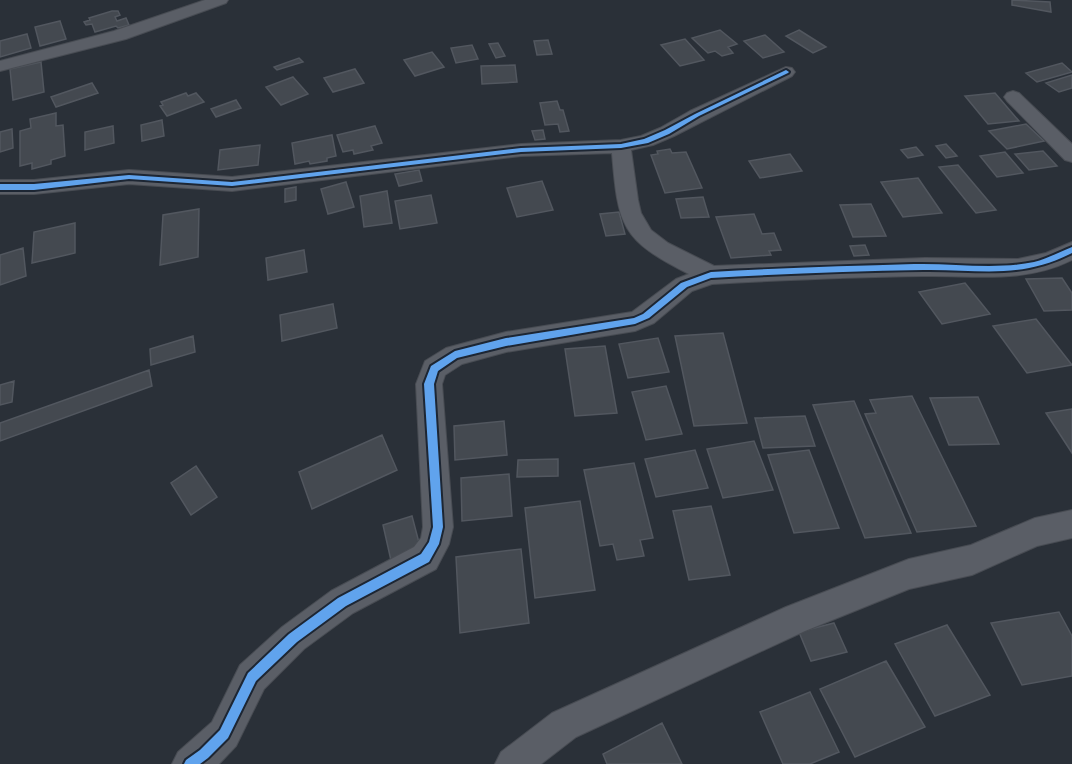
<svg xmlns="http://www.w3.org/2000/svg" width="1072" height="764" viewBox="0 0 1072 764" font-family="'Open Sans',sans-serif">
<rect width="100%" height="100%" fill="#2a3038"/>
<path fill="#444950" stroke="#52575f" stroke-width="1.5" d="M1012,0l38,2 1,10 -39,-7z
M112,11h6l2,4 -5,2 2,4 9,-3 3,7 -11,3 -2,-2 -21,6 -3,-8 -6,1 -2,-3 6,-2 -1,-2z
M60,21l6,18 -26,7 -5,-19z
M720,30l17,14 -9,3 5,6 -11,3 -7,-5 -7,2 -16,-15z
M799,30l27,17 -13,6 -27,-17z
M27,34l4,14 -31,9v-16z
M765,35l19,17 -21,6 -19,-17z
M685,39l19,21 -24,6 -19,-21z
M548,40l4,14 -15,1 -3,-14z
M498,43l7,13 -9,2 -7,-14z
M472,45l6,14 -22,4 -5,-15z
M432,52l12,15 -29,9 -11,-16z
M299,58l4,4 -26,8 -3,-3z
M41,62l3,30 -31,8 -3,-31z
M1062,63l10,9 -35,10 -11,-9z
M515,65l2,17 -35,2 -1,-18z
M355,69l9,14 -31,9 -9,-14z
M1072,75v13l-13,4 -13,-9z
M293,77l15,17 -27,11 -15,-18z
M92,83l6,10 -42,14 -5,-10z
M186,93l2,3 8,-3 8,9 -37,14 -7,-10 3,-1 -2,-3z
M995,93l24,28 -31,3 -23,-28z
M236,100l5,8 -25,9 -5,-8z
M557,101l3,9h3l6,21 -9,1 -2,-8 -13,1 -5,-22z
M56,113v13l7,-1 2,31 -14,4v4l-19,5v-6l-12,3v-35l11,-3 -1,-9z
M162,120l2,16 -22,5 -1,-16z
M1026,124l18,17 -37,8 -18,-18z
M113,126l1,17 -29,7v-18z
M375,126l7,17 -11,3 2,4 -19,4 -1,-4 -10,2 -6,-17z
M12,129l1,19 -13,4v-20z
M543,130l2,9 -10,1 -3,-9z
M332,135l4,21 -9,2v3l-17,3 -1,-3 -14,3 -3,-21z
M946,144l11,12 -11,2 -10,-12z
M260,145l-2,20 -40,5 2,-20z
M916,147l7,8 -15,3 -7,-8z
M670,149l2,4 14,-1 16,36 -37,5 -14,-38 7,-1 -1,-3z
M1043,151l14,15 -28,4 -14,-16z
M1005,152l18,21 -26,4 -17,-21z
M790,154l12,17 -42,7 -11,-17z
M958,165l38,45 -20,3 -37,-46z
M419,170l3,11 -23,5 -4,-12z
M918,178l24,35 -39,4 -22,-35z
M542,181l11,29 -36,7 -10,-29z
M346,182l8,25 -26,7 -7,-25z
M296,187v13l-11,2v-13z
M387,191l5,32 -28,4 -4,-31z
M431,195l6,28 -37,6 -5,-28z
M703,197l6,20 -28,1 -5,-19z
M871,204l15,32 -33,1 -13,-32z
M199,209l-1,48 -38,8 3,-50z
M619,212l6,22 -19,2 -6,-22z
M754,214l8,20 12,-1 7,17 -12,1 2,4 -40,3 -15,-41z
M75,223v30l-43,10 2,-31z
M865,245l4,10 -15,1 -4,-10z
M23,248l3,28 -26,9v-30z
M304,250l3,22 -39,8 -2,-22z
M1062,278l10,15v17l-28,1 -18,-32z
M965,283l25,31 -48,10 -23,-32z
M333,304l4,24 -55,13 -2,-26z
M1036,319l36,46 -45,8 -34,-47z
M723,333l24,90 -53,3 -19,-90z
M193,336l2,16 -44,13 -1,-16z
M658,338l11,34 -41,6 -9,-34z
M605,346l12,67 -42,3 -10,-67z
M149,370l3,16 -152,55v-18z
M14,381l-2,21 -12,3v-20z
M666,386l16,48 -36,6 -14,-48z
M912,396l64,130 -59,6 -52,-118 11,-1 -6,-13z
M978,397l21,47 -50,1 -19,-47z
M854,401l57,132 -46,5 -52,-133z
M1072,409v44l-26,-40z
M805,416l10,30 -52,2 -8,-30z
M504,421l3,34 -52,5 -1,-34z
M382,435l15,35 -85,39 -13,-37z
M754,441l19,49 -50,8 -16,-49z
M695,450l13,38 -52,9 -11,-38z
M809,450l30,78 -45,5 -26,-78z
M558,459v17l-41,1 1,-17z
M634,463l19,75 -13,2 4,16 -27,4 -4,-16 -13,2 -16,-76z
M196,466l21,31 -26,18 -20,-32z
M509,474l3,42 -50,5 -1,-43z
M580,501l15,89 -60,8 -10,-90z
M711,506l19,69 -41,5 -16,-69z
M412,516l10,38 -30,11 -9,-40z
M521,549l8,74 -69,10 -4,-76z
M1059,612l13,24v40l-50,9 -31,-62z
M834,623l13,29 -36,9 -12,-29z
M947,625l43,70 -55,21 -40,-72z
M886,661l39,66 -70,30 -35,-68z
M810,692l29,60 -29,12h-27l-23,-52z
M662,723l20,41h-75l-4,-10z"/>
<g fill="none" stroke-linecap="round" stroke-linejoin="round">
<g stroke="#484c53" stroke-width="2">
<path id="minor" d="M205,0h23l-2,3 -100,36 -126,32v-10l114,-30z
M786,67l6,1 3,4 -3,4 -118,60 -21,9 -22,5 7,50 3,13 10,17 17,13 46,23 211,-8 93,1 28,-6 26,-11v18c-48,24 -97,15 -149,16 -70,1 -140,4 -211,8l-20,7 -38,32 -19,8 -129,21 -44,12 -17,11 -3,9 11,143 -4,17 -13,25 -83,44 -49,36 -40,40 -28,57 -17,18h-47l6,-12 34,-30 28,-57 42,-38 49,-36 83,-44 7,-9 2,-11 -7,-143 9,-23 21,-13 60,-16 126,-20 44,-33 13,-5c-68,-34 -71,-48 -77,-121l-91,3 -289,35 -103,-7 -95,10h-34v-14h34l95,-10 103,7 289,-33 100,-4 20,-4 19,-8 30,-17z
M1013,91l6,2 53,51v18l-7,-2 -58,-59 -3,-4 3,-4z
M1072,510v28l-35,8 -65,29 -63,14 -104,42 -229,106 -35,27h-46l6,-12 51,-39 234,-106 123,-48 62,-14 64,-27z"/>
</g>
<use href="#minor" fill="#5a5e66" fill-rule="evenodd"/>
<g stroke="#1d2633" stroke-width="4">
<path id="cycleway" d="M786,70l3,2 -1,1 -89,43 -30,18 -21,9 -27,5 -100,4 -289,34 -103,-7 -95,11h-34v-6h34l95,-9 103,7 289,-34 100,-4 23,-5 21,-9 30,-16z
M1072,247v6c-52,27 -94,16 -149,17 -70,1 -141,4 -212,8l-24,9 -38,31 -14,6 -129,22 -49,12 -19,13 -4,13 9,143 -4,17 -10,18 -83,44 -49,36 -41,39 -28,57 -20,20 -8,6h-16l2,-4 14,-10 20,-20 28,-57 41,-39 49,-36 83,-44 8,-12 4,-15 -9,-143 7,-18 24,-15 51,-13 128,-20 9,-4 38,-31 30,-11c68,-4 135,-6 203,-8 40,-1 80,6 120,-2 13,-3 25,-10 38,-15z"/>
</g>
<use href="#cycleway" fill="#60a3ed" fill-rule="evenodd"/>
</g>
</svg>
